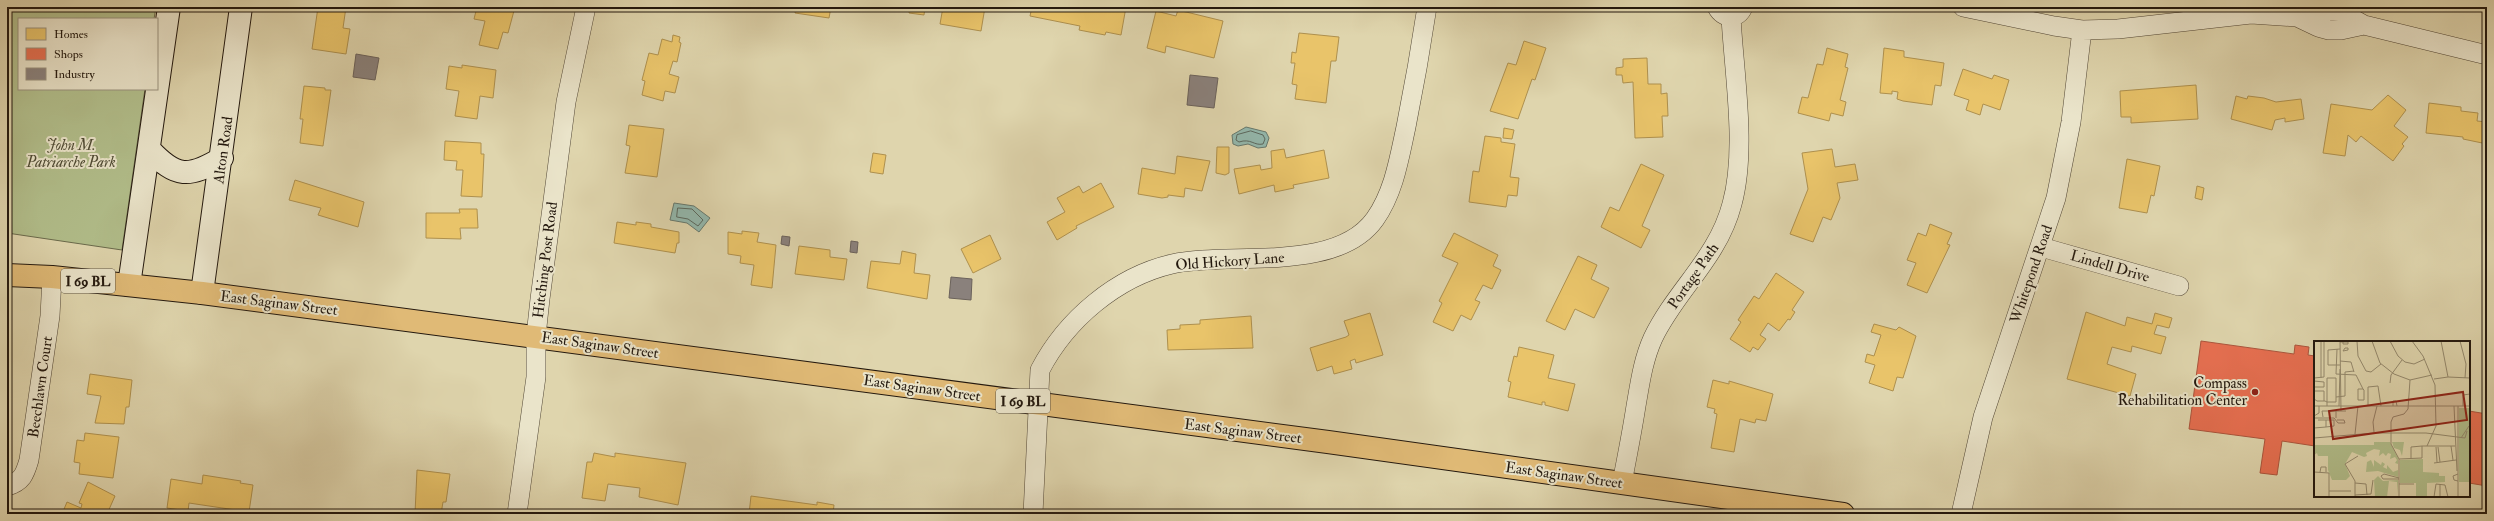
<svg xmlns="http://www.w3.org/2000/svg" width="2494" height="521" viewBox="0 0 2494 521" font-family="'IM FELL Double Pica',serif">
<rect width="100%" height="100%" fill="#dfd5ad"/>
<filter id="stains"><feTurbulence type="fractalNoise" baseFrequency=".005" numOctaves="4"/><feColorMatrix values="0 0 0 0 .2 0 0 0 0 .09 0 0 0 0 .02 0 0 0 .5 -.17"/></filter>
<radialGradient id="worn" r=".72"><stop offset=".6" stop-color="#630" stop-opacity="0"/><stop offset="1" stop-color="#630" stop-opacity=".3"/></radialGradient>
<path fill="#b1bd8a" stroke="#6a6a4c" d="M7,7h149l-2,12h-135v70h126l-23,161 -115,-17z"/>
<path fill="#93b8ad" stroke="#66786d" d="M1246,127l20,5 3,6 -3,9 -8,1 -10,-4 -10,2 -5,-2 -1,-9z
M674,203l20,3 16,12 -11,14 -12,-9 -17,-3z"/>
<path fill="#e9c46a" stroke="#ae904e" d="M318,7h28l-3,21 7,1 -4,25 -34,-5z
M477,7h38l-7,26 -5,-1 -5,17 -19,-4 6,-24 -11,-2z
M793,7h38l-2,11 -34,-5 1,-5z
M910,7h15l-1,8 -15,-2z
M943,7h42l-4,24 -41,-7z
M1032,7h94l-5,28 -15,-3 -1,3 -26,-5 1,-4 -50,-10z
M1178,10l45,11 -9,37 -48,-12 -1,7 -18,-5 9,-37 20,5z
M1299,33l40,4 -3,24h-5l-5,42 -31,-4 2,-14 -5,-1 3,-21h-4l1,-11 4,1z
M673,35l7,2 -1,5 2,1 -4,19 -4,-1 -4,13 10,3 -4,16 -10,-2 -2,10 -21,-6 3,-14 -3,-1 7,-27 9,2 4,-16 10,3z
M1524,41l22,7 -11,32 -3,-1 -14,40 -28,-8 18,-48 8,2z
M1827,48l21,6 -3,13 3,1 -8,32 6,2 -3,14 -12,-3 -2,8 -31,-8 4,-16 6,1 9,-34 6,1z
M1884,48l20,3v6l40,6 -3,23 -6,-1 -3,20 -29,-4 -6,-2 1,-7 -6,-1v3l-12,-1z
M1647,58l1,26h13v10l6,-1 1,23h-6l1,21 -28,1 -2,-56 -10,1 -1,-8h-6v-7l7,-1v-8z
M462,65l34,5 -3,28 -13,-2 -3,23 -22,-3 4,-25 -13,-2 3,-23 13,2z
M1963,69l29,10 2,-4 15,5 -9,30 -17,-6 -3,11 -14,-5 3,-10 -15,-5z
M2196,85l2,34 -67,4v-6h-10l-1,-26z
M304,86l21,2v2h6l-8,56 -23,-3 3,-24h-3z
M2388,95l18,15 -12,16 14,11 -6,7 2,2 -11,15 -32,-25 -5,6 -8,-7 -3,21 -22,-3 8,-49 41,6z
M2236,96l11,3 1,-3 16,2 12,4 25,-3 3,20 -19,3v-4l-10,2 -3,10 -41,-11z
M2429,103l32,4v4l17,2 -1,8 10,1v22l-24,-5v-2l-37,-4z
M629,125l35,4 -7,48 -32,-4 5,-27 -4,-1z
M1504,128l10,2 -2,9 -9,-1z
M1485,136l16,2v4l14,2 -5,33 9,1 -2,18 -9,-1 -2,12 -37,-5 4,-31 6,1z
M445,141l36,2v11h3l-2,43 -21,-1 2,-26h-7l1,-9 -13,-1z
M1217,147h12v26l-4,2 -9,-2z
M1284,149l2,9 38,-8 5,28 -36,7 1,3 -19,4 -1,-7 -35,9 -5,-25 26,-4 1,5 11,-2 -1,-17z
M1832,149l3,18 20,-3 3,16 -21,3 3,15 -9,22 -8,-3 -10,25 -23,-8 18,-45 -6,-36z
M873,153l13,2 -3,19 -13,-2z
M1177,156l33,5 -8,30 -17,-3 -1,9 -16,-2v2l-6,1 -24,-4 4,-26 33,6z
M2127,159l33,7 -6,30 -3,-1 -4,18 -28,-5z
M1641,164l23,11 -22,51 8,4 -9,18 -40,-21 9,-20 9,4z
M295,180l69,22 -6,25 -40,-12 3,-7 -32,-8z
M1101,183l13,24 -38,19 1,2 -20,12 -10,-18 18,-10 -8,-14 22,-12 4,7z
M2197,186l7,2 -2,12 -7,-2z
M459,209h18l1,19h-18l1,11 -35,-1v-25h34z
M617,222l19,3v-3l15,2v3l28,5v11h-2l-2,10 -61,-10z
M1930,224l22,9 -5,11 3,1 -23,48 -20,-8 9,-22 -9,-3 11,-27 8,3z
M742,231l17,2 -2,9 19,3 -4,43 -21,-3 3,-20 -14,-2 1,-7 -13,-2v-22l14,2z
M1454,233l44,22 -5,11 8,4 -9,19 -9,-4 -8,15 5,2 -9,18 -10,-5 -8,16 -20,-9 9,-19 -3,-2 19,-38 -16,-7z
M990,235l11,24 -28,14 -12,-24z
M799,246l31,4v7l17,2 -3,21 -49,-6z
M902,251l14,3 -2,19 16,2 -3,24 -60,-11 4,-27 29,3z
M1578,256l19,9 -6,14 18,9 -15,30 -19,-9 -10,21 -19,-9z
M1776,273l28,19 -12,18 3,2 -5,8 -2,-1 -9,12 -11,-8 -8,12 6,4 -8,11 -5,-3 -3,5 -20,-13 11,-17 -3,-2 16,-24 5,3z
M2086,312l39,14 2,-9 25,7 3,-11 17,5 -3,10 -12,-3 -3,9 12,3 -5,17 -29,-8 -1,6 -19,-5 -5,17 29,10 -6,22 -63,-17z
M1370,313l13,42 -27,8 -1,-4 -5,2 2,8 -18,5 -2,-8 -15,5 -7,-23 36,-11 3,-2 -5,-14z
M1251,316l2,32 -85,2 -1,-20 13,-1v-4l20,-1v-4z
M1874,324l22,6 3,-3 17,9 -13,42 -6,-1 -4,14 -24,-8 6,-18 -10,-3 2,-8 7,2 7,-21 -10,-3z
M1519,347l35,8 -6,23 27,6 -7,27 -23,-6v-3h-3v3l-34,-8 3,-15 -3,-1 6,-25 3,1z
M90,374l42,6 -3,27h-3l-2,17 -29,-1 6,-27 -14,-2z
M1713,380l16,4v-3l44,13 -7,27 -10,-2 -1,4 -15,-4 -6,33 -23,-4 6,-34 -3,-1 1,-4 -8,-2z
M85,433l34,4 -6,41 -34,-4 1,-11 -6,-1 3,-22 7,1z
M594,453l21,4v-4l71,10 -8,42 -39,-8 1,-9 -32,-4 -3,17 -23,-3 5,-36h5z
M417,470l33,4 -4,28h-3l-2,12h-26z
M203,475l38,6 -1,2 13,2 -4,27 -60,-9 -1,8 -21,-3 4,-29 31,5z
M88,482l27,14 -8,18h-45l5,-12 14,6 1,-4 -3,-1z
M751,496l66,9v-3l17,3 -1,9h-84z"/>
<path fill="#e76f51" stroke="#ac553d" d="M2201,341l93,13 1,-9 14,2 -1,8 7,1v90l-33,-5 -5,34 -17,-2 5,-34 -76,-10z
M2469,411l18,3v72l-18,-3z"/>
<path fill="#8a817c" stroke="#6b625b" d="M989,7h22l-21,4z
M356,54l23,4 -4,22 -22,-3z
M1190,75l28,3 -4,30 -27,-3z
M782,236l8,1 -1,9 -8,-2z
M851,241l7,1 -1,11 -7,-1z
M951,277l21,2 -1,21 -22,-2z"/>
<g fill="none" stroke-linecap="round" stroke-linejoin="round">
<path stroke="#5b685e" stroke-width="1" d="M1251,131l12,4 2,4 -2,5c-9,2 -12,-6 -24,-2l-3,-2 1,-5z
M678,208l14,1 11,11 -5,6 -10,-7 -11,-2z"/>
<g stroke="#524736" stroke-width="20">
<path id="street" d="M1717,7c6,12 21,13 26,0
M1963,7l91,19 28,4 36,-1 133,-15 46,3 21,10 11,3h12l23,-5
M2297,17l21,-7 21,1 25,14 123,30
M2041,247l138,39
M1622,483c5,-26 10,-51 14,-77 4,-23 7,-46 17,-68 23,-48 65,-80 79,-134 15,-55 2,-130 -1,-187
M7,486c15,-4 18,-12 22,-26l21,-144 2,-39
M517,514l19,-137v-41l4,-37 26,-197 20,-95
M1033,514l7,-144c26,-50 76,-93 132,-106 57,-13 164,10 203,-45 19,-27 24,-60 31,-92 8,-40 15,-80 21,-120
M1961,514l22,-97 73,-219 15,-76 11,-92"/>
</g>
<g stroke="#23180e" stroke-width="24">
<path id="secondary" d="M150,150c26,28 39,28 72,8
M129,285l40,-278
M202,293l39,-286"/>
</g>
<g stroke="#23180e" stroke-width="24">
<path id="primary" d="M7,275l45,2 150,16 1126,149 515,72"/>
</g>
<use href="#street" stroke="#eae4ca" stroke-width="19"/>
<use href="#secondary" stroke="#eae4ca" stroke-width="22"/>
<use href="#primary" stroke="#e0ba76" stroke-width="22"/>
</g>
<circle fill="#8f2418" stroke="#eae4ca" stroke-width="1.5" cx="2255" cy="392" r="4"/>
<g text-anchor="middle" stroke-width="4" stroke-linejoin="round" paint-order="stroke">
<g fill="#eae4ca" stroke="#5f5546" stroke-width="1">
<rect x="61" y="269" width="54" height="24" rx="3"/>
<rect x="996" y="389" width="54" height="24" rx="3"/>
</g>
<g font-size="14" font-weight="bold" fill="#23180e">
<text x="88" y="286">I 69 BL</text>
<text x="1023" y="406">I 69 BL</text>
</g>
<g font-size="15" font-style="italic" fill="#4e4a33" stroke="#eae4ca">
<text x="71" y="150">John M.<tspan x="71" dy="17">Patriarche Park</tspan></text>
</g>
<g font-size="15" fill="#23180e" stroke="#eae4ca">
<text transform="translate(223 150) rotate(-82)" y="5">Alton Road</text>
<text transform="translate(545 260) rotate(-83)" y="5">Hitching Post Road</text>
<text transform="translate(1230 261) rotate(-4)" y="5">Old Hickory Lane</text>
<text transform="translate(2110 266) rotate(16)" y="5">Lindell Drive</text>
<text transform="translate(2031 274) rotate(-71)" y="5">Whitepond Road</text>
<text transform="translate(1693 276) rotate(-55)" y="5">Portage Path</text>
<text transform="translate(279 303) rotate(7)" y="5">East Saginaw Street</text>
<text transform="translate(600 345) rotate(8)" y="5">East Saginaw Street</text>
<text transform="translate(40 387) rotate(-82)" y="5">Beechlawn Court</text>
<text transform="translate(922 388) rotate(8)" y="5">East Saginaw Street</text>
<text transform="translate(1243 431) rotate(7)" y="5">East Saginaw Street</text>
<text transform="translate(1564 475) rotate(8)" y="5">East Saginaw Street</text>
</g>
<g font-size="15" fill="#23180e" stroke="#eae4ca" text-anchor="end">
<text x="2247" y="388">Compass<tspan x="2247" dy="17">Rehabilitation Center</tspan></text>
</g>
</g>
<g transform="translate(2314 341)">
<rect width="156" height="156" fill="#dfd5ad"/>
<path d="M145,67h11v74h-11zM60,101h16l8,16v6l-3,-1 2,-3 -2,-3 -5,2 1,-5 -3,-1 -2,3 -3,-3 -4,3 1,-6 -6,-1 -8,4 1,3 -3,1 -12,-5 -7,12 5,12 -4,4h-14l-4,-10v-14h-10l-1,-3 -3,2v-10h60zM78,101h12l-2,14 -2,-6 -6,-2zM109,118v13l16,1v3h6v6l-18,1v14h-11v-14h-16v-23zM57,119l3,7v-7l7,5 1,-3 3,2 -2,3 4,2v-4l6,7 5,-2v7l-20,-6 -12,1 1,-10zM64,135l5,5 15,-1v14l-1,-12 -8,-1 -2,16h-12l-1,-17z" fill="#b1bd8a"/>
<path fill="none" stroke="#94896d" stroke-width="1" d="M26,0l1,70M43,0l1,15 8,15 5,1 10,-8M58,0l8,22 14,11 16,6 22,-5M76,0l8,15 7,6 9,2 11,-5M98,0l11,15 12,29 1,41 -9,20M127,0l7,36M146,0l6,23 -1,14M26,1h8v2h-5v-2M31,7h3v2l-5,1zM23,8l-1,25 20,1 7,14 1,1v10h-6v-11h5M26,20l11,1 3,10M26,24h-12v-15l12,-1M0,37l10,-1v-36M7,37v-37M120,38l14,-2 22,1M0,40l10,1v5h-10M76,42l1,-8 11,-15M0,50v8l3,2h8l2,1h9v-24h-9v28M0,50h10v10M22,56l9,-1v-24l9,-1M0,65h156M25,65l1,-37M54,65v-19l10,-1 3,20M79,65v-5h3l1,5M140,65l3,65M149,65v-11l7,-1M0,75l5,-3v-7M9,76l-1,-6h14M0,77h20l4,5h7l-1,-3h-7M22,77v-7h10M12,86l8,-1v-6h-8M0,87l12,-1v-7h-8M60,91l-1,-10 4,-16M61,92h51l39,5 2,-7M41,93l3,-28M0,97l60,-5M147,97l8,-12M137,105l2,14M122,106l1,15M124,106l2,15M85,118l23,-1v-12h33M97,118v-12l11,-1M120,122l22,-3M0,131l15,1v24M6,131l1,-5h5v5M144,133l-5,2 1,4 4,1M85,137l-15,-4 -3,2 2,3h16M41,142l11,1 1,11M85,143h15M126,143v13M15,150h22M41,154l16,-1 2,-14M41,156v-16l-10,-17 13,-8M85,156v-38l-8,-15v-22l2,-5 11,-3 4,-5 2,-29M120,156l2,-13 9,1 3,12M144,156v-91"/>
<path fill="#8f2418" fill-opacity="0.15" stroke="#8f2418" stroke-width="2" d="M149,51l4,28 -134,19 -4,-28z"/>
<rect width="156" height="156" fill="none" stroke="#23180e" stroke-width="2"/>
</g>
<rect width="2494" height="521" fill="none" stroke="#dfd5ad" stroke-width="24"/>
<rect x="8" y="8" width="2478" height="505" fill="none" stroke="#23180e" stroke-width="2"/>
<rect x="12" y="12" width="2470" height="497" fill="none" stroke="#23180e"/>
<rect x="18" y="18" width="140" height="72" fill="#eae4ca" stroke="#9a927f"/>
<rect x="26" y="28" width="20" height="12" fill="#e9c46a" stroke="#9a927f"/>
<text x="54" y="38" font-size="12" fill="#23180e">Homes</text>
<rect x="26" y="48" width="20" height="12" fill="#e76f51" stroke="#9a927f"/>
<text x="54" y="58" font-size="12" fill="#23180e">Shops</text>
<rect x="26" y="68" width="20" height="12" fill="#8a817c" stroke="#9a927f"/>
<text x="54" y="78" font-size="12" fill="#23180e">Industry</text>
<rect width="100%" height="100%" filter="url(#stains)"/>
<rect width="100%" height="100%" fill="url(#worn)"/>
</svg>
